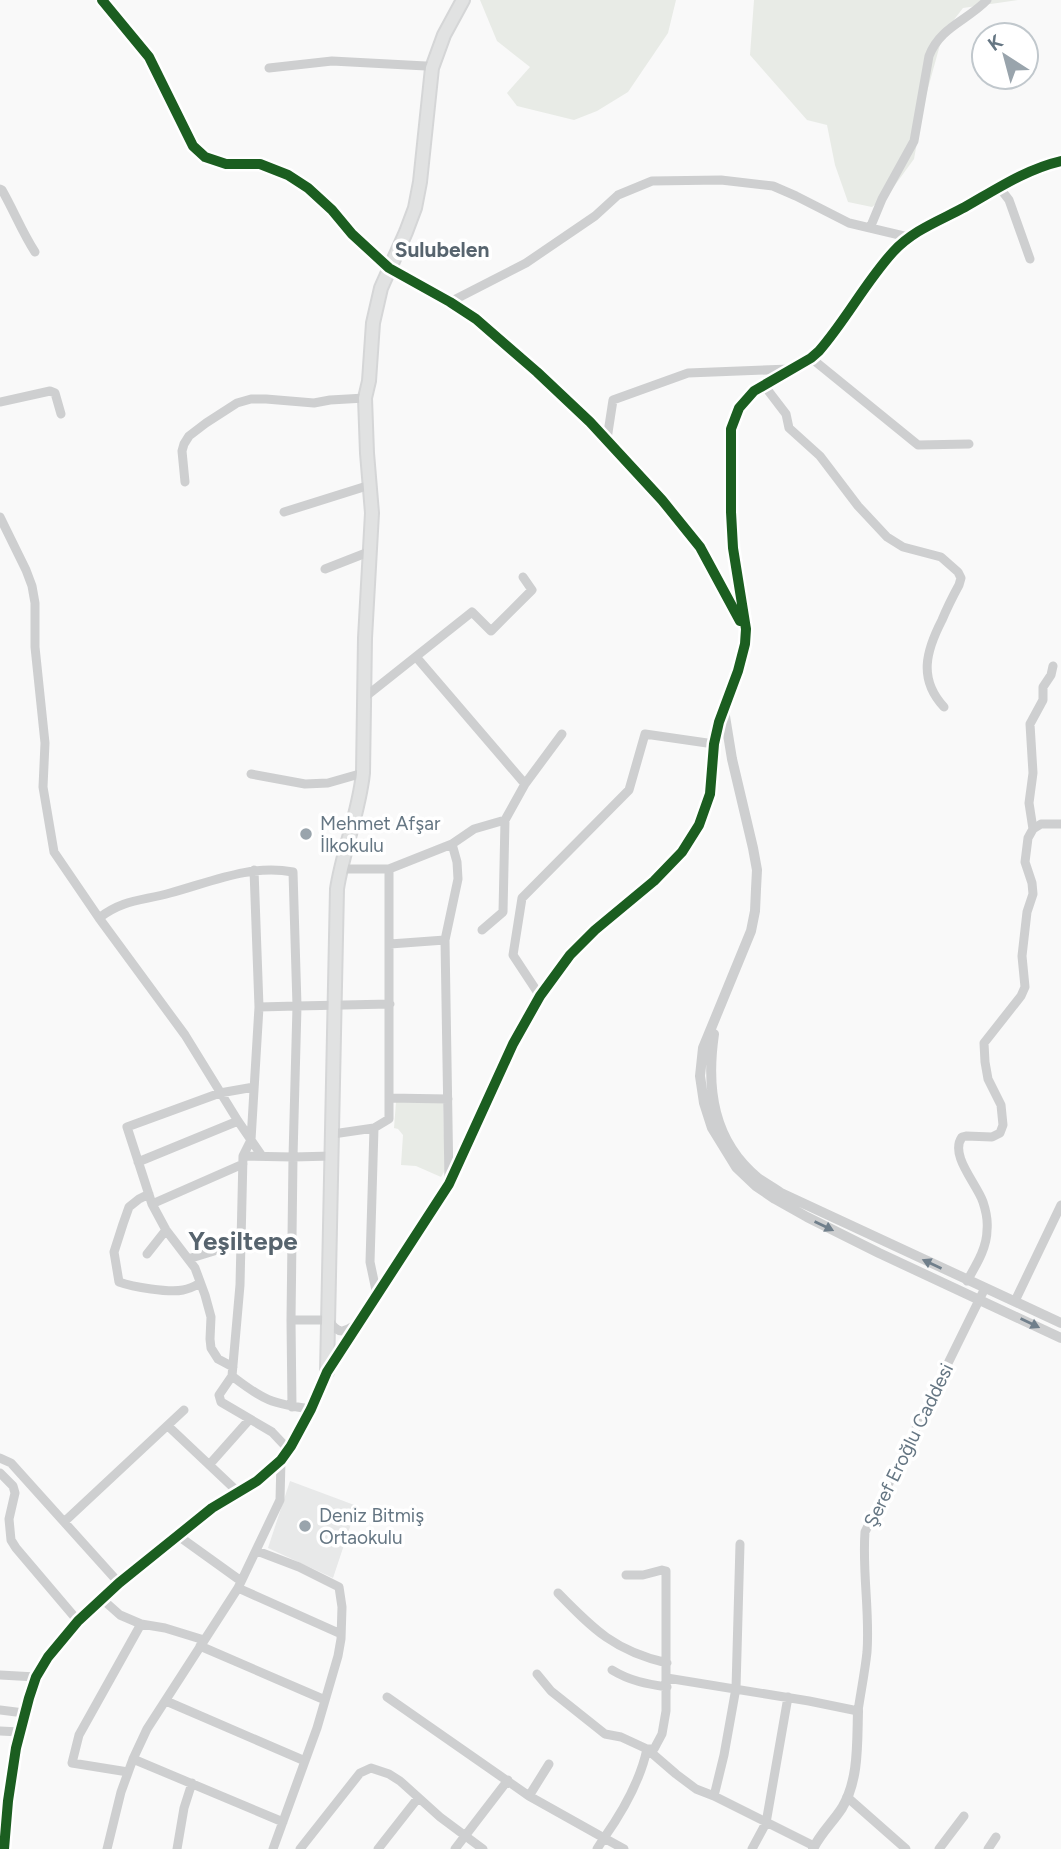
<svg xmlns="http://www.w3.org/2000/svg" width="1061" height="1849" viewBox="0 0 1061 1849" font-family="Figtree,sans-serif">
<rect width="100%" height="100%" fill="#f9f9f9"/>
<path fill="#e8e9e9" d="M290,1481l67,25 -24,72 -65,-30z"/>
<path fill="#e8ebe6" d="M480,0h196l-8,33 -40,59 -31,19 -23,9 -57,-14 -10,-13 23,-26 -33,-26z
M754,0h264l-55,8 -20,26 -18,65 -11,60 -27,37 -15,11 -24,-5 -13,-37 -8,-40 -20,-5 -57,-65z
M396,1102l47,1 2,67 -4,7 -25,-11 -15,-1 2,-30 -5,-6 -4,-1z"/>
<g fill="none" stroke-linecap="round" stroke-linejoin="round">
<g stroke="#d5d6d7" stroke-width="16">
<path id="secondary" d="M327,1372l10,-483c6,-39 22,-76 26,-116l2,-135 7,-125 -5,-60 -2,-55 4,-17 4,-58 8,-35 25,-56 9,-24 5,-26 12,-114 12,-33 19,-35"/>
</g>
<path stroke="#cecfd0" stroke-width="9" d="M269,68l63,-7 94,5
M999,187l10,13 21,59
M0,189l2,1c12,21 20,42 33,62
M870,228l12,-29 32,-58 15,-85c11,-29 38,-35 58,-56
M450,302l76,-39 69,-47 23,-21 34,-14 69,-1 52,6 23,10 53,27 59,14
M811,358l107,87 51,-1
M763,384l23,30 3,14 31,28 38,50 29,31 16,10 38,10 17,15 3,6 -2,7c-6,11 -12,23 -17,35 -16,31 -24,59 2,87
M0,402l50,-11 5,2 6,21
M607,439l6,-39 75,-27 103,-4
M185,482l-3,-31 2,-7 5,-8 17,-13 31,-20 14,-4h15l48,4 16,-3 35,-2
M284,512l86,-27
M0,517l26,53 6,16 3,17v44l10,96 -2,44 11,65 45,66 86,117 53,86 24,35
M325,569l46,-18
M417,658l108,126
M365,697l107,-85 19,19 41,-41 -9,-13
M251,774l54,10 23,-1 35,-10
M1033,829l-4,-26 4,-30 -3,-49 13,-24v-13l8,-12 2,-9
M340,869h49v250l-15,9 -4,134 7,33
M389,869l63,-25 22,-15 31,-9 20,-36 37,-50
M254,870l5,137 -8,133 -8,16 -3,129 -8,91c31,24 40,28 79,33
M99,918c25,-19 43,-17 71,-25 41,-11 80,-29 123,-21l4,134 93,-2
M482,930l21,-18 2,-92
M390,944l55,-4
M540,996l-27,-41 9,-57 107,-108 16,-56 69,10
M259,1007l38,-1 -4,151 39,-1
M389,1098l59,1
M333,1134l41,-6
M243,1156l50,1 -2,163 1,87
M138,1162l100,-41
M449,1183l-4,-243 13,-61 -1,-17 -5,-18
M149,1194l-10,5 -10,8 -6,17 -9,28 5,30c14,5 50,11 64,8 6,-1 12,-4 17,-7
M152,1204l91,-40
M147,1254l19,-24
M188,1259l52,-16
M967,1281c9,-16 20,-33 20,-51 1,-9 -1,-19 -4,-28 -6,-18 -34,-47 -21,-65l4,-1 26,1 8,-4 3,-8 -2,-20 -13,-26 -3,-17 -1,-19 37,-47 4,-9 -3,-31 5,-44 6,-18 -1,-11 -7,-21 3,-24 5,-9 8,-5h20
M1015,1301l46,-96
M291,1320h38c9,16 16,12 29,3
M233,1367l-15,-8 -7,-11 -1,-9 1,-22 -6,-22 -10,-27 -29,-38 -14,-26 -25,-77 93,-34 34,-6
M232,1376l-13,19 2,7 51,30 16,17
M168,1426l71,67
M0,1458l11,5 108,120
M209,1465l40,-45
M0,1473l13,13 2,7 -6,26 2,21 5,8 62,73
M64,1522l120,-112
M177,1535l64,46
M740,1544l-4,144 -12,67 -10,41 100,50
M257,1551l42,16 40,20 3,20 -1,32 -3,17 -21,72 -44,121
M238,1588l103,46
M558,1593c36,37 57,58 109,70
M102,1599l18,16 21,9 24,4 39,12
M200,1646l125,54
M612,1670c18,11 35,14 55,17
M537,1674l14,17 54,43 16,3 26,12 29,25 20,15 18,7
M0,1675l36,2
M667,1678l142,23 49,10c3,-20 7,-40 9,-59 3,-40 -5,-80 -2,-120l120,-244
M387,1697l142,99 75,42c19,-27 36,-56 43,-89h7l8,-15 4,-23v-140l-4,-1 -19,5h-17
M166,1701l139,60
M0,1710l24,3
M0,1731l20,1
M133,1759l150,63
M128,1772l-56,-9 7,-28 62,-111
M529,1796l20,-32
M847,1797l59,52
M107,1849l14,-57 12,-33 14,-30 91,-141 42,-88 1,-40
M177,1849l7,-41 8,-25
M300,1849l60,-76 11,-5 18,6 11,7 40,36 43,32
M378,1849l40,-51
M455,1849l53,-69
M597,1849l7,-11 20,11
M752,1849l14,-26 22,-126
M939,1849l25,-33
M988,1849l8,-12"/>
<path stroke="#cecfd0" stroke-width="10" d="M102,0l47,57 44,89 12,11 21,7h34l28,11 20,13 24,22 20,24 37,34 61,34 26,17 61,53 53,50 72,78 38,47 43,77
M724,710l8,49 21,89 4,22 -1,19 -1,22 -4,20 -48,117 -3,28 4,27 8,25 24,39 20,19 19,13 32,18 72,36 182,85
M714,1034c-8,55 -1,107 44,144 7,5 16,10 23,15l280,130
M4,1849l4,-48 8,-53 13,-50 7,-21 12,-20 30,-36 41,-38 93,-75 45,-27 24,-21 10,-14 20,-37 16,-37 122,-188 64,-140 27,-48 30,-41 25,-25 59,-49 28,-29 17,-27 11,-31 4,-50 5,-22 19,-51 7,-27 1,-15 -13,-81 -2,-36v-83l8,-21 15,-17 57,-33 8,-7c27,-31 46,-68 74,-99 20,-22 46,-31 72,-45 30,-17 61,-38 96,-46
M813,1849c7,-15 20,-27 29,-41 17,-28 15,-65 16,-97"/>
<use href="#secondary" stroke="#e1e2e2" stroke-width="12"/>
<g stroke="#fff" stroke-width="15">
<path id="cycleway" d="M102,0l47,57 44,89 12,11 21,7h34l28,11 20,13 24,22 20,24 37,34 61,34 26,17 61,53 53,50 72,78 38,47 40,74
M4,1849l4,-48 8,-53 13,-50 7,-21 12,-20 30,-36 41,-38 93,-75 45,-27 24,-21 10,-14 20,-37 16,-37 122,-188 64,-140 27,-48 30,-41 25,-25 59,-49 28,-29 17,-27 11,-31 4,-50 5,-22 19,-51 7,-27 1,-15 -13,-81 -2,-36v-83l8,-21 15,-17 57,-33 8,-7c27,-31 46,-68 74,-99 20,-22 46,-31 72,-45 30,-17 61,-38 96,-46"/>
</g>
<use href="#cycleway" stroke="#1b5e20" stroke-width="10"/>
</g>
<defs><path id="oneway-solid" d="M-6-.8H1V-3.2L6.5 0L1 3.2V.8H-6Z" transform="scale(1.75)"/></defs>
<g fill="#707f8b">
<use href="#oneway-solid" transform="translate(824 1226) rotate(26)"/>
<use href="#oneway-solid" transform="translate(932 1264) rotate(-155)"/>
<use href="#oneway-solid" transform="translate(1030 1323) rotate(26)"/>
</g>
<g fill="#99a4ac" stroke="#fff" stroke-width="2.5">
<circle cx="306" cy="834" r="7"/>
<circle cx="305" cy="1526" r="7"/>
</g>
<g text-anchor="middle" stroke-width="7" stroke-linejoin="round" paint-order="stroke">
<g font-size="19" fill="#657683" stroke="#fff" text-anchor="start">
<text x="320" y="830">Mehmet Afşar<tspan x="320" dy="22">İlkokulu</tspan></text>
<text x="319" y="1522">Deniz Bitmiş<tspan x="319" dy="22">Ortaokulu</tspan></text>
</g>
<g font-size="19" fill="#657683" stroke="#fff">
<text transform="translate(908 1445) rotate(-64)" y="7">Şeref Eroğlu Caddesi</text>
</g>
<g font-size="21" font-weight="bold" fill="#57646e" stroke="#fff">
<text x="442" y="257">Sulubelen</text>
</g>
<g font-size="26" font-weight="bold" fill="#57646e" stroke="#fff">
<text x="243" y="1250">Yeşiltepe</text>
</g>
</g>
<g transform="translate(1005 56) rotate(324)"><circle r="33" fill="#ffffff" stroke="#c1c8cd" stroke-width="2"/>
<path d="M0-5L12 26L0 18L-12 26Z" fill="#99a4ac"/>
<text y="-10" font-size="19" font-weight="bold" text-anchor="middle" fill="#657683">K</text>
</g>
</svg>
